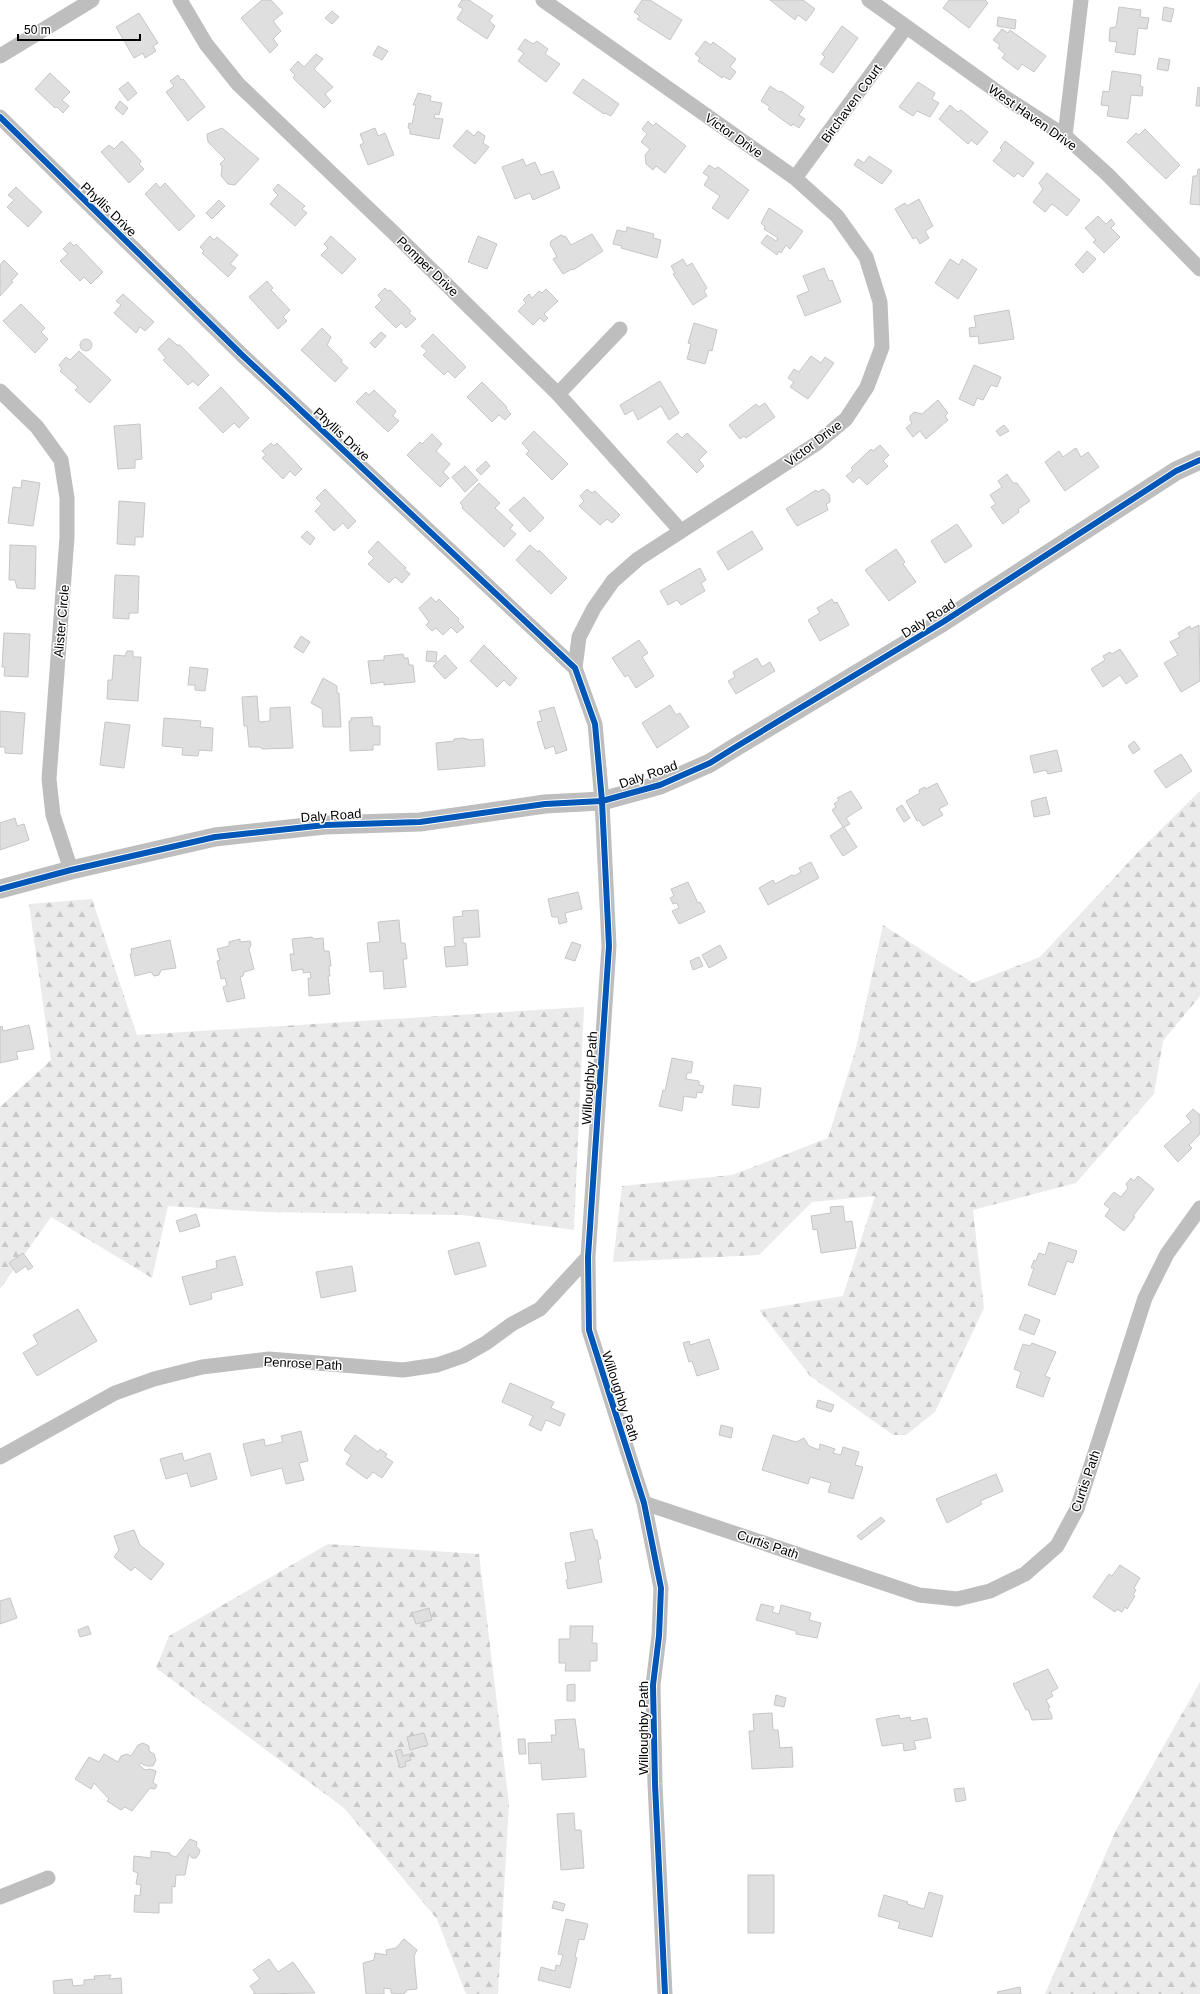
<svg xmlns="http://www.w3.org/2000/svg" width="1200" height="1994" viewBox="0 0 1200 1994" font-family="Arial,sans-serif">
<defs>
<pattern id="forest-firs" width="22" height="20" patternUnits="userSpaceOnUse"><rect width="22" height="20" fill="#ebebeb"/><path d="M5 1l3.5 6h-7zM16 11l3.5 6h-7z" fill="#c8c8c8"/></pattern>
</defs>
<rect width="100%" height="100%" fill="#fff"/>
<path fill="url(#forest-firs)" d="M1200,791v205l-37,45 -9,53 -78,89 -103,27 11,98 -49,104 -29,23h-13l-83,-59 -51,-66 84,-14 32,-100 -63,6 -53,53 -146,7 9,-76 110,-11 96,-37 28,-90 27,-123 90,58 67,-26 100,-107z
M92,899l45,136 447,-28 -10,223 -112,-15 -196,-3 -98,-6 -16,72 -101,-61 -51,72v-182l51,-47 -22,-156z
M328,1544l151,10 30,250 -11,190h-32l-29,-75 -93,-111 -188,-140 13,-32z
M1200,1682v312h-155l71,-164z"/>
<path fill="#dfdfdf" stroke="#c6c6c6" d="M262,0h9l12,13 -10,8 8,10 -8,8 5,6 -8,8 -29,-35z
M462,0h7l24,16 -4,5 6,5 -8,13 -30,-20 6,-10 -5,-3z
M642,0h8l32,20 -12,20 -33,-21 3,-3 -6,-4z
M770,0h33l12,9 -9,12 -8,-6 -3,5z
M949,0h36l3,3 -19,25 -26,-20z
M1119,7l22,3 -1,7 9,1 -2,11 -9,-1 -3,27 -20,-3 2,-10 -8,-1 1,-13 6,-1z
M1164,7l10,2 -3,13 -9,-2z
M332,11l7,6 -7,7 -7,-6z
M139,13l19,30 -5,3 3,5 -11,7 -2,-5 -9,5 -18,-31z
M998,17l18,3 -1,9 -18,-3z
M842,26l16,12 -25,35 -13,-9 5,-7 -3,-3z
M1002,29l6,4 2,-3 36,26 -12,16 -12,-8 -4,6 -16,-12 3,-4 -7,-6 2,-3 -7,-5z
M525,39l8,5 4,-3 11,8 -3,5 15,10 -14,18 -28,-21 6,-8 -6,-4z
M705,41l6,4 2,-3 23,17 -6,8 6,5 -6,8 -7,-4 -1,2 -24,-17 2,-3 -5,-4z
M378,46l10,5 -6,9 -9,-5z
M316,54l7,5 -9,10 19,18 -8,7 6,7 -7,7 -31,-30 2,-3 -5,-5 8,-9 6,6z
M1159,58l11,2 -2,11 -11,-2z
M1112,71l29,4 -1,11 3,1 -1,9 -11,-1 -3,24 -21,-3 2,-10 -8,-1 2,-14 6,1z
M50,73l20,19 -8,8 7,6 -6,7 -6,-6 -2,1 -20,-19z
M178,75l3,5 2,-1 22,28 -17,14 -22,-29 8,-6 -4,-5z
M583,79l36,25 -8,12 -6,-3 -1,1 -31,-21z
M128,82l9,11 -9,8 -9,-12z
M918,82l17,11 -3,6 7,4 -9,14 -13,-6 -4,5 -14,-9z
M770,86l9,6 2,-1 23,16 -5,8 6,4 -6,9 -6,-4 -2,2 -23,-17 2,-2 -9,-6z
M1198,87l2,1v18h-4z
M418,93l13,3 -1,5 12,2 -3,12 -4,-1 -1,4 9,1 -4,20 -29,-5v-5l-2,-1 1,-5 3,1 4,-19h-3z
M120,101l8,7 -5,7 -8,-7z
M950,105l8,7 3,-2 27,22 -11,13 -6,-5 -3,4 -29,-25z
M648,121l5,5 3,-3 30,23 -21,27 -9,-7 -3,4 -7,-6 -1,-9 5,-6 -9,-7 6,-8 -5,-5z
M222,128l37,31 -24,26 -7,-1 -7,-8 1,-9 -2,-3 5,-5 -17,-17 -1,-8z
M375,128l3,8 7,-3 9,22 -26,10 -8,-20 4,-2 -4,-9z
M1145,129l35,36 -14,14 -39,-37 9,-9 3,2z
M467,130l7,6 4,-5 7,5 -2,7 6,4 -14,17 -22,-18z
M122,141l19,20 -2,3 5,5 -15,14 -28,-31 8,-7 5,4z
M1005,141l29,22 -11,14 -5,-4 -4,4 -21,-16 9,-11 -2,-2z
M869,156l23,15 -10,13 -28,-19 4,-6 6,4z
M523,159l3,7 9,-4 6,13 12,-4 7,17 -27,12 -3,-7 -15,6 -13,-32z
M709,165l6,4 3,-2 31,23 -21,29 -16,-11 8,-12 -16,-11 5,-8 -6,-4z
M1198,169h2v36l-10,-1 3,-28h4z
M1047,173l33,27 -13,16 -15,-12 -7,8 -12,-10 10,-13 -4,-6z
M156,183l4,5 5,-5 30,33 -16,15 -34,-37z
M278,184l27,22 -3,3 5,4 -12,13 -25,-22 8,-9 -5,-5z
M16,187l26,25 -14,15 -21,-20 7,-7 -6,-5z
M919,199l14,27 -8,5 4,7 -9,6 -4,-7 -3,2 -18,-30 10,-6 2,3z
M219,200l6,6 -13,13 -6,-6z
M769,208l34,23 -13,18 -4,-4 -5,8 -2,-2 -2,4 -16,-12 6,-8 9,6 2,-3 -14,-9 1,-2 -4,-4z
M1098,216l8,8 5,-5 4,5 -4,4 9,9 -16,16 -11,-11 3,-2 -11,-12z
M627,227l27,7 -1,4 8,2 -4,18 -36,-10 1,-2 -9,-2 4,-14 9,2z
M592,234l11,17 -30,19 -1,-1 -9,5 -10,-15 4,-2 -7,-13 1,-3 10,-6 5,2 5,8z
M210,236l4,4 3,-3 21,18 -8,9 6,4 -8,9 -26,-24 2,-2 -4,-4z
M331,236l25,23 -14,15 -21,-19 7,-7 -4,-4z
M478,236l19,8 -10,25 -19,-7z
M70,242l4,4 2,-2 27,28 -12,12 -7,-7 -4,4 -20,-20 8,-7 -5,-5z
M1087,251l9,8 -13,14 -8,-8z
M683,259l4,7 5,-3 15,25 -3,3 3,5 -14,9 -20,-31 2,-1 -4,-7z
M950,259l9,6 3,-6 15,10 -19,30 -23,-16z
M4,260l14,14 -7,7 2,1 -13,14v-31z
M824,268l5,13 3,-1 9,22 -36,14 -8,-20 12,-5 -6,-15z
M267,281l6,7 -2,2 19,20 -7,7 4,4 -9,8 -29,-32z
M385,288l3,3 2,-1 21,21 -2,2 7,6 -10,9 -5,-5 -5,5 -21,-21 7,-7 -4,-5z
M546,289l12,12 -14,13 4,4 -4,4 -4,-4 -7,7 -15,-14 8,-8 -3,-3 6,-6 3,4 7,-7 3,2z
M123,294l31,28 -9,9 -5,-4 -4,6 -22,-20 7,-8 -5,-4z
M21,304l24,24 -4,4 7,7 -13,14 -32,-32z
M1009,310l5,29 -35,5 -1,-8 -8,1 -1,-9 7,-1 -2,-11z
M694,323l23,7 -5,21 -3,-1 -4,14 -18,-5 4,-15 -3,-1z
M322,328l9,9 -4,8 15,15 -1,2 7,6 -13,14 -34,-32z
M381,332l5,4 -11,12 -5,-5z
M433,334l33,33 -11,11 -7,-7 -4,4 -21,-20 4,-4 -6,-5z
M169,338l8,7h3l29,30 -11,11 -5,-5 -5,4 -25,-25 3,-2 -8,-9z
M80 345a6 6 0 1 1 12 0a6 6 0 1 1-12 0Z
M79,351l32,29 -21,23 -15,-13 3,-3 -18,-16 2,-2 -3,-4 7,-8 4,3z
M811,356l10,7 4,-6 9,6 -26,36 -18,-12 4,-5 -6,-4 6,-9 5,3z
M974,365l27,12 -4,10 -6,-2 -8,15 -6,-2 -3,8 -15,-7z
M660,381l19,32 -10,7 -8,-14 -23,14 -5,-10 -8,5 -5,-10z
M482,382l25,25 -1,1 5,6 -6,6 -6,-5 -7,7 -25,-25z
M221,387l28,31 -10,10 -5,-5 -11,10 -24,-25z
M374,390l22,21 -3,5 6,5 -11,11 -32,-30 10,-10 3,3z
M938,400l10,13 -3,3 3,4 -22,19 -6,-8 -7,6 -7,-9 6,-5 -2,-3v-4l4,-4 8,2z
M765,403l10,14 -29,21 -2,-2 -4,3 -11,-14 27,-21 3,3z
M140,424l2,35 -7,1v8l-17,1 -4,-43z
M1004,425l5,6 -9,5 -4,-5z
M534,431l34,33 -16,16 -26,-26 3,-3 -7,-8z
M677,433l5,5 5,-5 20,19 -8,8 5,6 -7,7 -30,-31z
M432,434l10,10 -6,7 14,13 -7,8 6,6 -9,9 -33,-32 13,-13 2,2z
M271,443l3,3 3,-3 25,26 -7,7 -5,-5 -7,8 -21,-21 4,-3 -4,-4z
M880,445l9,10 -6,6 5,5 -21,19 -8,-8 -6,6 -7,-7 7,-6 -2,-2 20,-19 2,2z
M1076,448l5,9 7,-5 11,15 -34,24 -20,-29 14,-11 4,6z
M486,461l4,5 -9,9 -5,-5z
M465,466l13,14 -13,12 -13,-15z
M1007,474l6,9h4l13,18 -12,8 1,3 -16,12 -12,-17 5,-3 -6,-9 12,-8 -4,-6z
M22,480l18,3 -7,43 -25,-3 5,-36 8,1z
M479,483l21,20 -5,5 18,17 -3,4 6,5 -12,13 -42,-39 1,-2 -3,-3z
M325,489l31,32 -8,8 -5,-6 -9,8 -19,-20 7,-7 -6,-6z
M587,489l5,4 3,-2 25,24 -8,8 -5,-4 -7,6 -21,-19 5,-5 -4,-5z
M823,489l6,5 1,4v4l-4,2 2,6 -31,16 -11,-17 30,-19 2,2z
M524,497l20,21 -14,14 -21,-22z
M119,501l26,2 -2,34h-8v8l-18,-1z
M957,524l15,22 -27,17 -14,-22z
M307,531l8,7 -5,7 -9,-8z
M752,531l11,18 -35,21 -11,-18z
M378,541l28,27 -2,1 6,5 -8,9 -7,-6 -6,6 -21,-19 6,-6 -6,-6z
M10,545l26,1 -1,43 -18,-1 -2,-8h-6z
M530,545l8,7 1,-2 28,28 -16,16 -35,-34z
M896,549l9,13 -2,2 13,18 -27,19 -24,-31z
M700,568l6,12 -5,3 4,8 -24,14 -4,-5 -9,5 -8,-14z
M115,575l24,1 -1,37h-9v6l-16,-1z
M431,597l5,5 3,-3 20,20 -1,2 6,6 -7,6 -6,-6 -8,8 -7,-7 -4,3 -6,-6 3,-3 -10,-14z
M832,599l2,4 3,-1 12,23 -29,16 -12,-21 12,-7 -3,-5z
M1199,625l1,56 -19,11 -17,-29 14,-8 -8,-13 10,-5 -2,-4 12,-7 1,3z
M4,633l26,1 -2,43 -24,-1 1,-9h-3z
M301,636l9,6 -7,11 -9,-6z
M639,640l9,13 -6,4 12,19 -18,12 -8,-13 -3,2 -13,-19z
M484,645l33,33 -7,8 -6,-6 -7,7 -27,-26z
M1120,649l18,27 -12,8 -6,-9 -17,12 -12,-18 14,-9 -2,-4 7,-4 2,2z
M127,651h6v6h8l-3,44 -31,-2 1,-19h4l2,-25 11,1z
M427,651l10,1 -1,10 -10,-1z
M403,654l1,4h4l1,7h4l2,17 -31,3v-3l-13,2 -3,-23 16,-1v-4z
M445,655l12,13 -12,11 -12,-13z
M757,658l5,9 8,-5 5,9 -39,23 -8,-13 7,-4 -2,-5z
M190,667l18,2 -3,22 -10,-1v-5h-7z
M323,678l14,8v7h2l2,34h-18l-1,-18 -11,-6z
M257,696l2,26 11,-1v-13l20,-1 3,41 -31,1 -2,-2h-11l-2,-21h-3l-2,-29z
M670,705l6,10 4,-2 9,14 -32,21 -15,-25z
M554,707l13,43 -11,4 -2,-8 -9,3 -8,-27 5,-1 -3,-10z
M0,711l25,2 -3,41 -17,-1v-6h-5z
M372,717l1,9h7v19h-7v5l-23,1 -1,-30h2v-3z
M164,718l37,3 -1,6 13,1 -1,23 -13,-1 -1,6 -16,-1 1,-7 -21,-2z
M105,722l25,3 -6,43 -24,-3z
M463,738l7,2 13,-1 2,27 -47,4 -2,-27 18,-2v-2z
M1134,741l6,8 -7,5 -5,-8z
M1057,750l5,21 -14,3 -2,-4 -12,3 -4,-17z
M1181,754l11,17 -26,17 -12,-17z
M937,783l11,21 -9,5 4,6 -20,11 -4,-6 -2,1 -11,-20 14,-8 -1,-3 6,-3 1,2z
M851,791l11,17 -16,10 4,6 -6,3 13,20 -14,9 -13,-20 13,-9 -11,-17 4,-3 -2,-3 5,-4 -2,-2z
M1046,797l4,17 -16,3 -3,-16z
M902,805l8,13 -6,4 -8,-13z
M15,818l2,8 7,-2 5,16 -29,10v-27z
M811,862l8,16 -51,27 -9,-17 14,-8 2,4 17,-9 2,1 7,-4 -2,-4z
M688,882l10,21 2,-1 5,10 -26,12 -7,-13 7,-3 -2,-5 -4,1 -3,-6 4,-2 -3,-7z
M578,892l4,17 -17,4 2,9 -8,2 -1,-7h-6l-4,-18z
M478,910l2,27 -17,1v5h3l2,22 -22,2 -2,-20 11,-1 -2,-29 10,-1 -1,-5z
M399,920l2,23h4l2,16h-4l3,28 -22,2 -1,-18 -13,1 -3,-29 13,-1 -2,-20z
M312,937l2,2 9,-1 1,13h5l2,15h-2l1,10h-2l2,18 -21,2 -1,-18h3l-1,-6 -7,1v-4l-11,2 -2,-17h4l-2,-15z
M240,939v3l10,-1 1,4 -2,4 5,20 -10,3 -1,4 -3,1 5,21 -18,4 -4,-15 4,-1 -2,-8 -4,1 -4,-18 3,-1 -3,-11 12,-3v-4z
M170,940l6,28 -15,2 -2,5 -5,1 -3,-4 -16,4 -5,-22h2l-1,-5z
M572,942l9,3 -6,16 -10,-3z
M720,945l7,13 -18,10 -7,-13z
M699,957l4,9 -10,4 -3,-9z
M29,1025l5,24 -18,3 2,7 -18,4v-36l2,-1 1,5z
M672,1058l21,4 -2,11h-4l-1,6 13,2v4l5,1 -2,7 -5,-1 -1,6 -12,-2 -2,15 -23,-5 4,-16 2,1z
M734,1085l27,3 -2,20 -27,-3z
M1193,1109l7,6v19l-11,11 3,3 -14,14 -14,-16 27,-24 -5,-6z
M1138,1176l16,13 -21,27 2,1 -11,14 -19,-15 5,-7 -6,-5 10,-12 7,5 7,-9 -2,-4 5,-6 3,3z
M843,1206l2,16 7,-1 4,27 -35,5 -4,-24 -4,1 -2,-14 20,-3 -1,-6z
M196,1214l4,12 -20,6 -4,-11z
M479,1242l7,24 -31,9 -7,-24z
M1049,1242l28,9 -4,12 -6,-2 -12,34 -27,-10 6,-17h-3l3,-8 2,1 3,-8 6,2z
M23,1253l10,14 -5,3 -2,-4 -10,7 -7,-10z
M235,1256l8,29 -32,8 1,6 -22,6 -8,-28 35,-9 -1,-7z
M352,1266l4,25 -35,7 -5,-26z
M78,1309l19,32 -60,35 -14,-23 15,-9 -5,-9z
M1025,1314l15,6 -6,15 -15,-6z
M709,1339l10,30 -22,7 -5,-15 -3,1 -6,-19 6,-2 1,4z
M1032,1343l24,9 -11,24 5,2 -7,19 -27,-10 5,-15 -7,-3 9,-25 7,2z
M510,1383l44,19 -3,6 14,6 -5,12 -14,-6 -5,11 -12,-6 4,-9 -31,-14z
M818,1400l16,5 -3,7 -15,-5z
M721,1425l12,3 -2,10 -12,-3z
M301,1431l7,30 -9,2 5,17 -18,4 -4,-16 -31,8 -8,-32 21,-5 1,7 18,-4 -2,-6z
M355,1435l23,17 2,-3 7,5 -2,3 8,5 -11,16 -9,-6 -6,7 -21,-15 5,-9 -7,-5z
M773,1435l23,7 8,-4 5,8 10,4 1,-6 15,5 -2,4 8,2 2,-8 16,5 -4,13 8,2 -10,32 -25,-7 3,-9 -21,-6 -2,7 -46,-14z
M182,1453l2,8 26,-8 7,26 -26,8 -4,-14 -21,6 -6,-20z
M996,1474l7,17 -23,10 2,3 -35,19 -11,-24z
M881,1517l4,4 -24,19 -4,-4z
M592,1529l3,11h2l4,19h-3l4,23 -34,7 -2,-9 2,-1 -3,-16 11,-2 -6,-28z
M134,1530l6,15 24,19 -13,16 -16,-13 -4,4 -17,-14 5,-7 -5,-14z
M1120,1565l20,13 -6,10 2,2 -3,5 2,1 -8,13 -2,-2 -3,5 -5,-3 -2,3 -22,-15 16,-23 3,2z
M10,1598l7,20 -17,6v-23z
M761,1604l13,3 -2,5 7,2 2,-9 30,8 -2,7 12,3 -4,15 -21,-4v-3l-40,-11z
M429,1608l3,12 -16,4 -4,-11z
M88,1626l3,8 -11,3 -2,-7z
M570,1626h23l-1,17h5v18h-7v10h-25l1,-8h-7v-24h11z
M1048,1669l10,19 -7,4 2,4 -7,4 4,7 -2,1 4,8v3l-20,1 -4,-11 -2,1 -13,-26z
M575,1684v17h-8v-16z
M776,1695l10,3 -2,9 -10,-2z
M772,1713l1,17h5l2,18 12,-1 1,20 -41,2 -3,-38h5l-1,-17z
M899,1715l1,4 10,-2 1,4 16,-3 4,20 -17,3 2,8 -12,2 -1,-8 -21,3 -6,-27z
M575,1719l4,30h5l2,28 -44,3 -1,-17 -12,1 -1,-21 24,-1 -1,-7h5l-1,-15z
M424,1733l4,12 -18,5 -3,-13z
M518,1739h7l1,15h-7z
M143,1743l6,3v5l5,3 2,6 -3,6h-6l-7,-3 -1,2 6,5 5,-1 6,2 -3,12 4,2 -2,4 -5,-1 -18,23 -7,-4 -4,3 -14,-9 2,-2 -15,-16 -3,6 -16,-10 14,-22 10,5 5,-8 14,8 3,-6 6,-2 4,2 7,-11z
M401,1749l2,7 6,-2 2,6 -6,2 1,4 -6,2 -5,-17z
M964,1788l2,12 -10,2 -2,-13z
M574,1813l1,17h6l3,38 -23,2 -4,-56z
M190,1839l7,3 -1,4 4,4 -1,4 -3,4h-4l-3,-4 -4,21h-9l-1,12 -3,-1v17h-13v10l-25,-1 1,-17 5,1 1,-11 -5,-1 2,-11 -5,-2 1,-15 17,2v-7l19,2v2l6,2z
M748,1875h26v58h-26z
M929,1892l14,4 -11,41 -34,-9 2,-6 -22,-6 6,-21 24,7 -1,2 17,5z
M554,1901l11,3 -2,7 -11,-3z
M566,1919l22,5 -4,16 -5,-1 -4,18 2,1 -7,30 -32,-8 3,-13 14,4 1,-6 4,1 3,-11 -5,-1z
M404,1939l13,11 -3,6 3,33 -10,1 -2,3 -3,1 -11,-1v-4l-7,-1v6h-18l-3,-31 11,-3 1,-7 12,2 -1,-5 10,-2z
M269,1959l9,13 15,-10 22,31 -62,1 2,-1 -5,-7 10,-7 -7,-9z
M111,1975l-2,4 12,-1 1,16h-68l-1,-13 19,-2 1,7 11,-1v-5l11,-1 -1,-3z
M1020,1987l1,7h-23l-1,-2z"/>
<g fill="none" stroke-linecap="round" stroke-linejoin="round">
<path stroke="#bebebe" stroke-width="15" d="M180,0l26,44 32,40 159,152 161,158 122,136
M543,0l252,178 42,38 29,41 14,45 2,45 -15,40 -21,32 -30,25 -178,115 -25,22 -19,27 -15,29 -4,31
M869,0l137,98 59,38 42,38 93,95
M0,56l92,-56
M0,117l241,237 334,314 20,56 7,77 7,145 -21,311 1,73 55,173 17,85 -2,48 -6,49 2,99 10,210
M1065,136l16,-136
M795,178l111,-151
M0,391l37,36 24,33 6,38v39l-18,242 4,36 18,55
M558,394l62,-65
M0,1457l115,-64 39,-14 48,-12 67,-8 134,11 34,-5 26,-9 23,-13 26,-19 28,-15 48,-52
M644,1503l275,92 38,4 33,-8 35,-17 32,-28 20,-37 68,-211 22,-44 33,-46
M0,1897l48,-19"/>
<path stroke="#bebebe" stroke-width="19" d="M0,889l71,-19 144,-33 110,-12 95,-3 125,-18 57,-3 58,-16 50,-22 24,-15 209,-126 233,-151 24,-11"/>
<g stroke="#fff" stroke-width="8">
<path id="cycleway" d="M0,117l241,237 334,314 20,56 7,77 7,145 -21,311 1,73 55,173 17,85 -2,48 -6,49 2,99 10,210
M0,889l71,-19 144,-33 110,-12 95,-3 125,-18 57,-3 58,-16 50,-22 24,-15 209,-126 233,-151 24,-11"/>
</g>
<use href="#cycleway" stroke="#0057b8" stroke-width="6"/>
</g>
<g text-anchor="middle" stroke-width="3" stroke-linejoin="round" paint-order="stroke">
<g font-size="13" fill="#000" stroke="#fff">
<text transform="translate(851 103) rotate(-54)" y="5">Birchaven Court</text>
<text transform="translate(1033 117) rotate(35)" y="5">West Haven Drive</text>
<text transform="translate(734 135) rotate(35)" y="5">Victor Drive</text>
<text transform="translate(109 209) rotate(44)" y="5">Phyllis Drive</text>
<text transform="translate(428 266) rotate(44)" y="5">Pomper Drive</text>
<text transform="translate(342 434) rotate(43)" y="5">Phyllis Drive</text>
<text transform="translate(813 443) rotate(-37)" y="5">Victor Drive</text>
<text transform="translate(928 618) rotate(-32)" y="5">Daly Road</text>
<text transform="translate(61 621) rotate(-85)" y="5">Alister Circle</text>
<text transform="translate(648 774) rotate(-19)" y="5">Daly Road</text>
<text transform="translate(331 815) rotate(-4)" y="5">Daly Road</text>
<text transform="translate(589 1078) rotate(-86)" y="5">Willoughby Path</text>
<text transform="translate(303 1363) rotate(3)" y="5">Penrose Path</text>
<text transform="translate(621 1396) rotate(72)" y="5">Willoughby Path</text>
<text transform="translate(1085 1481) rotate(-71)" y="5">Curtis Path</text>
<text transform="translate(768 1544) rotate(19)" y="5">Curtis Path</text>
<text transform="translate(643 1728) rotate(-90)" y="5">Willoughby Path</text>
</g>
</g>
<path d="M18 34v6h122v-6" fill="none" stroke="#000000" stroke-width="2"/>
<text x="24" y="34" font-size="12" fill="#000000" stroke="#ffffff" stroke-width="3" paint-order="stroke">50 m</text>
</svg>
